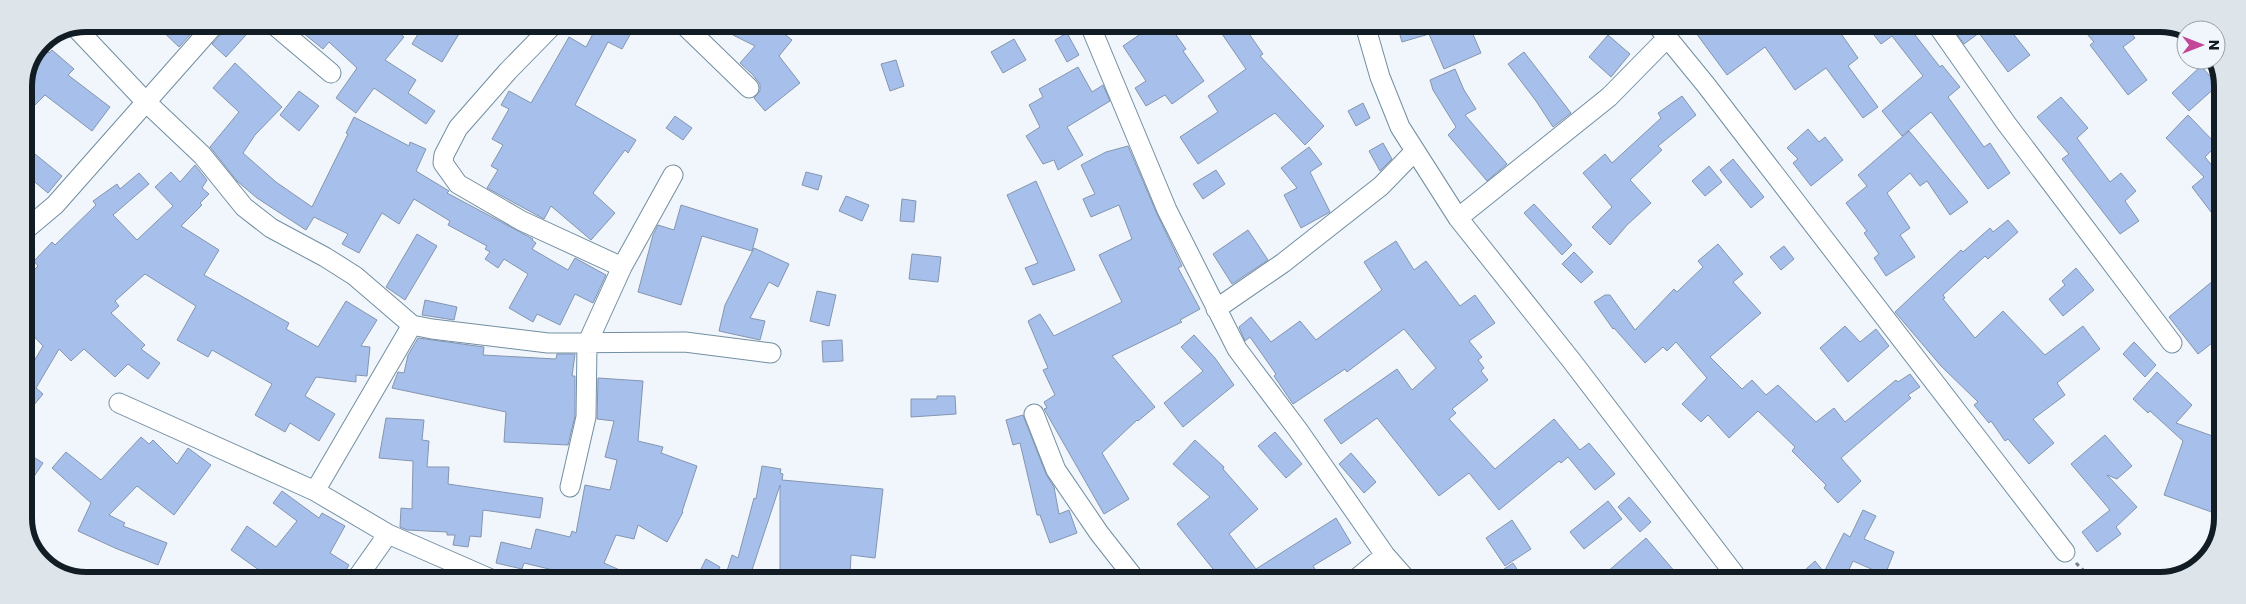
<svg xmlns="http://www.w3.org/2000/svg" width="2246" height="604" viewBox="0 0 2246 604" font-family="Poppins,sans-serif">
<rect width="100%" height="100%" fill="#f0f6fb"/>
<path fill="#a6c0eb" stroke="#8595b0" d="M155,24h45l-21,23z
M226,24h9l11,11 -20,22 -14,-13 12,-13z
M292,24h97l15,13 -19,23 31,20 -8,13 27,18 -9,13 -52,-36 -18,25 -20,-15 21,-30 -28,-26 -6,7z
M424,24h41l-23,38 -30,-18z
M598,24h38l-14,25 -14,-7 -33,63 61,35 -8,13 -3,-3 -32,43 22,20 -24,27 -40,-34 -7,13 -57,-31 11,-18 -7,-4 12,-21 -11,-6 17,-30 -8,-4 8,-14 22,12 38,-66 17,10z
M738,24h34l20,16 -13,16 21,27 -35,28 -11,-13 6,-7v-7l-8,-10 -12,-11 15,-17 -22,-11z
M1133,25h36l17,24 -3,2 21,30 -32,23 -7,-9 -19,11 -11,-18 11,-7 -23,-35 16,-11z
M1228,25h15l20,29 -3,2 64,70 -19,19 -30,-32 -77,51 -18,-27 38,-25 -10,-16 38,-27 -26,-38z
M1397,25h72l12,28 -37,16 -15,-35 -27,8z
M1690,25h145l23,33 -10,8 30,41 -15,11 -37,-50 -31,22 -30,-43 -38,28z
M1867,26h41l32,41 2,-2 18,22 -12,10 36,50 6,-4 20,30 -22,16 -57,-77 -29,24 -20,-25 41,-35 -31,-40 -11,8z
M1951,26h56l23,29 -22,17 -29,-39 -15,11z
M2080,26h46l9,12 -12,9 24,33 -19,15 -38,-50 4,-3z
M1067,33l12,22 -12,7 -12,-22z
M1608,35l22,19 -19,23 -22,-20z
M1014,39l12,21 -23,13 -12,-21z
M41,45l8,8 3,-3 22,19 -6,6 42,32 -18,24 -47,-36 -21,21v-30z
M1524,52l47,61 -18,14 -17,-26 -28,-37z
M896,60l8,26 -14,5 -9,-27z
M235,63l47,44 -27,28 -12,18 33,29 36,25 36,-73 -2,-1 8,-16 55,29 1,-4 16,7 -10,22 33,20 -2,2 86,46 -1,1 4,3 -4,6 36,21 7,-12 31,17 -13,28 -18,-9 -15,31 -23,-11 -4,8 -24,-14 19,-34 -24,-15 -6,9 -13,-9 5,-7 -5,-3 2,-3 -39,-21 2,-4 -36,-22 -15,25 -17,-11 -23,40 -17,-9 6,-10 -34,-17 -8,13 -49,-32 -20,-17 -27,-34 29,-35 -26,-24z
M2201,66l17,19 -29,26 -17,-18z
M1078,67l14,25 11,-7 7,16 -43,26 16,28 -25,15 -4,-10 -11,4 -17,-28 14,-9 -11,-22 14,-8 -4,-8z
M1455,69l9,21 12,19 -11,6 42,49 -20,17 -39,-46 8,-8 -23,-37 -3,-10z
M299,91l20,15 -20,25 -19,-16z
M1682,96l14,19 -38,31 4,4 -32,30 21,23 -24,22 -17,20 -18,-18 20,-20 -29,-34 22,-19 7,9 49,-45 -3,-5z
M2061,97l27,31 -11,10 33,44 11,-9 15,18 -11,10 14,20 -19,13 -58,-75 7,-5 -32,-37z
M1363,103l7,15 -14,8 -8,-15z
M2188,115l29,30 -12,12 17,21v26l-11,8 -19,-25 12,-10 -38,-39z
M675,116l17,12 -9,12 -17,-12z
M1808,129l11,13 6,-5 18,23 -32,26 -18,-23 5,-4 -11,-11z
M1909,131l59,71 -18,13 -23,-34 -7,5 -10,-13 -23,20 23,35 -10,7 15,22 -29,19 -12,-18 5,-4 -15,-21 3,-2 -21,-28 21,-17 -9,-11z
M1383,143l9,16 -12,12 -11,-20z
M24,145l38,31 -14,17 -24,-20z
M1128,146l29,68 25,52 -4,2 22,41 -20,11 2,2 -70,34 43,51 -17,14 -1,-1 -35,33 27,46 -25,15 -60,-105 3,-1 -3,-6 11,-7 -12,-25 5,-2 -20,-47 12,-7 14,22 68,-34 -23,-47 33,-16 -13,-34 -28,12 -8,-18 12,-5 -14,-29 25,-13z
M1309,147l13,17 -12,8 20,40 -29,16 -17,-33 13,-7 -16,-20z
M1733,159l31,38 -13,11 -31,-38z
M195,165l12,15 -5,8 7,6 -9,9 2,2 -21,21 38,24 -15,25 85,48 -3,6 32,18 28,-46 31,19 -16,26 9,1 -3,29 -11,-1v7l-40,-5 -11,19 30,18 -16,27 -29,-18 -5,9 -30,-17 17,-31 -60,-34 -4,7 -31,-17 19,-34 -51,-32 -30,27 4,5 -8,7 34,32 -4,4 19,14 -12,16 -20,-15 -13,13 -31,-28 -13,12 -12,-12 -23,39 7,6 -19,23v-39l19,-32 -19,-20v-46l14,-14 -4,-5 18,-19 3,3 41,-40 -3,-4 24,-17 3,5 19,-16 10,11 -36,31 24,25 36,-34 -18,-19 16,-15 9,10z
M1709,166l13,16 -17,14 -13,-15z
M1216,170l9,14 -22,15 -10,-15z
M806,172l16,4 -4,14 -16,-5z
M1036,181l39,89 -42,15 -8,-17 13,-5 -31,-68z
M846,196l23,9 -7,16 -23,-10z
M902,199l14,2 -2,21 -14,-1z
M1534,204l38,41 -10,10 -38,-42z
M681,205l77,24 -6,22 -50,-15 -21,69 -43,-13 15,-57 5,-10 16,5z
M2008,220l10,12 -30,27 -3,-3 -42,39 2,3 -2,1 32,39 28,-27 42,44 38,-29 17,23 -43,34 8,12 -32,24 21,24 -25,21 -21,-25 -3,2 -14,-20 -2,2 -15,-18 4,-3 -37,-36 -46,-54 66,-62 2,2 27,-24 3,4z
M1248,230l20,30 -36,24 -19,-30z
M417,234l20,12 -32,54 -19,-13z
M1396,241l18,29 12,-9 34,45 15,-11 20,28 -26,18 13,16 -4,3 6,8 -3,3 7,9 -36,29 4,4 -7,6 46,50 59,-50 26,31 9,-7 26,31 -20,16 -27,-33 -7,6 -2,-2 -60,49 -30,-37 -30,23 -62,-78 -36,26 -17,-24 73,-51 15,21 24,-22 -32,-39 -57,43 -2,-3 -52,35 -19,-28 2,-2 -26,-37 -5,4 -6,-14 12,-10 20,25 29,-21 16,19 66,-50 -18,-28z
M1718,244l25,30 -10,8 28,31 -51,44 32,32 10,-9 14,15 12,-10 38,37 18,-14 11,14 51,-42 2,2 12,-8 10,13 -12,8 3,3 -70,60 20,23 -23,22 -14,-15 2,-3 -34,-34 3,-4 -37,-36 -29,27 -21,-23 -7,7 -19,-18 25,-26 -31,-36 -9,9 -4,-4 -18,16 -31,-35 -1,1 -19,-27 11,-7h5l25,35 39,-41 3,3 26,-25 -5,-6z
M1784,246l10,13 -13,11 -11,-13z
M754,248l35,16 -11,23 -9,-5 -19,36 15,3 -5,19 -41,-9 6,-26z
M1574,252l19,20 -12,11 -19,-19z
M912,254l29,3 -3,25 -29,-3z
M2076,268l18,22 -31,26 -14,-17 16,-14 -3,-4z
M2214,280l7,9v47l-23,18 -29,-37z
M817,291l19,4 -7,31 -19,-5z
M425,300l32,7 -3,13 -32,-5z
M1845,326l15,16 16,-13 13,17 -41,36 -28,-34z
M1194,335l21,23 19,27 -51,42 -19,-24 39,-32 -22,-24z
M418,338l66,9 -1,8 73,4 1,-5h18l-3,22h3v40l-7,29 -64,-3 2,-30 -114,-24 6,-16 6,1 4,-18z
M842,340l1,21 -20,1 -1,-21z
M2134,342l22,23 -11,12 -22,-23z
M2157,372l35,33 -16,18 45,16 -1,76 -56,-20 19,-54 -33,-30 -2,2 -15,-14z
M598,378l45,3 -5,60 25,6 -2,6 36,13 -15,46h1l-16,30 -29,-17 -4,14 -18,-4 -12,28 36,16h-63l1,-3 -54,-13 -2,6 -26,-6 5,-21 30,7 5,-20 34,8 2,-6 4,2 9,-48 25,5 7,-30 -12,-3 9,-36 -17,-2z
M937,396h18l1,18 -45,3v-18h26z
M1023,415l23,59 8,13 5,27 10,-4 8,23 -27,10 -10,-28h-3l-17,-72 -7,2 -7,-25z
M386,418l38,2 -2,20 7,1 -2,26h22l-1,17 95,14 -3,20 -57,-8 -2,27 -11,-1 -2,11 -15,-2 2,-10h-8v-3l-40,-2 -7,-3 1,-19 11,1 1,-48 -34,-3z
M1275,432l27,32 -16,14 -28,-32z
M2105,435l27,31 -15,13 -10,-4 30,32 -21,20 5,7 -24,18 -15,-20 28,-22 -39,-46z
M141,437l8,7 4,-4 24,24 11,-16 23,17 -37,50 -37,-29 -28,29 16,8 -2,3 44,17 -9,22 -43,-17 -37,-17 13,-28 -39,-35 14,-16 35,28z
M1195,440l29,27 -1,2 35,40 -29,25 27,35 80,-51 15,25 -38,23 9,13h-130l21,-10 -36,-45 33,-27 -37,-33z
M24,451l19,12 -10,15 -9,-6z
M1351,453l25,29 -12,11 -25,-29z
M762,466l19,3 -1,4 3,1 -1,6 101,9 -8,69 -24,-3 -1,20 -37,-2 -33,1v-89l-31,94h-11l-12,-5 6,-19 6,3 16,-60 2,1z
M282,491l37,27 3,-5 23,13 -15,27 19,12 -8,13h-71l-39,-28 16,-24 29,21 21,-26 -24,-18z
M1629,497l22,25 -11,10 -22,-25z
M1608,501l14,18 -38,30 -14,-17z
M1863,510l13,6 -12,23 30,13 -9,23 -32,-14 -9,19h-31l-8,-10 10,-9 9,11 20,-39 6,4z
M1512,520l19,29 -26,17 -19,-28z
M1646,538l36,42h-84z
M706,559l14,8 -6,12h-18z
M1513,563l11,17h-36z"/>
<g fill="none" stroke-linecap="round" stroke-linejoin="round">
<g stroke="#728ea2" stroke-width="21">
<path id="minor" d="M273,24l58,49
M554,24l-46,47 -50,57 -14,27 -1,8 15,21 64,37 100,46
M683,24l66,64
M1090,25l77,185 70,139 61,81 87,125 22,25
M1365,25l15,52 20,50 58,91 113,142 168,220
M1657,25l49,60 359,467
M1938,26l68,97 166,220
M76,28l70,74 56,53 42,52 27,21 54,29 30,19 57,49 20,4 116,14 137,-1 86,11
M1458,218l151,-121 58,-59
M24,231l31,-26 160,-181
M1216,309l67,-46 98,-77 33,-34
M119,403l196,88 73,43 103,45
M1034,414l22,56 43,63 36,46
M570,487l16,-70 1,-73 35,-77 51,-92
M315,491l97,-166
M357,578l31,-44
M1356,579l29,-24"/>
</g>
<path stroke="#767f86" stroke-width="3" stroke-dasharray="4 4" stroke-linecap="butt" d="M2076,563l8,8 -1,9"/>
<use href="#minor" stroke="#fff" stroke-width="19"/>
</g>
<path d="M0 0H2246V604H0ZM86 32H2160A54 54 0 0 1 2214 86V518A54 54 0 0 1 2160 572H86A54 54 0 0 1 32 518V86A54 54 0 0 1 86 32Z" fill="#dee5ea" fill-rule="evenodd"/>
<path fill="none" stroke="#111c24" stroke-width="6" d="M86 32H2160A54 54 0 0 1 2214 86V518A54 54 0 0 1 2160 572H86A54 54 0 0 1 32 518V86A54 54 0 0 1 86 32Z"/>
<g transform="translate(2201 45) rotate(90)"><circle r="24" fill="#f0f6fb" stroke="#979fa5"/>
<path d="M0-4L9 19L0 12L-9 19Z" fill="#c34798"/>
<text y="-8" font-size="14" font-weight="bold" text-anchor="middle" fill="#111c24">N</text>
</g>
</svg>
